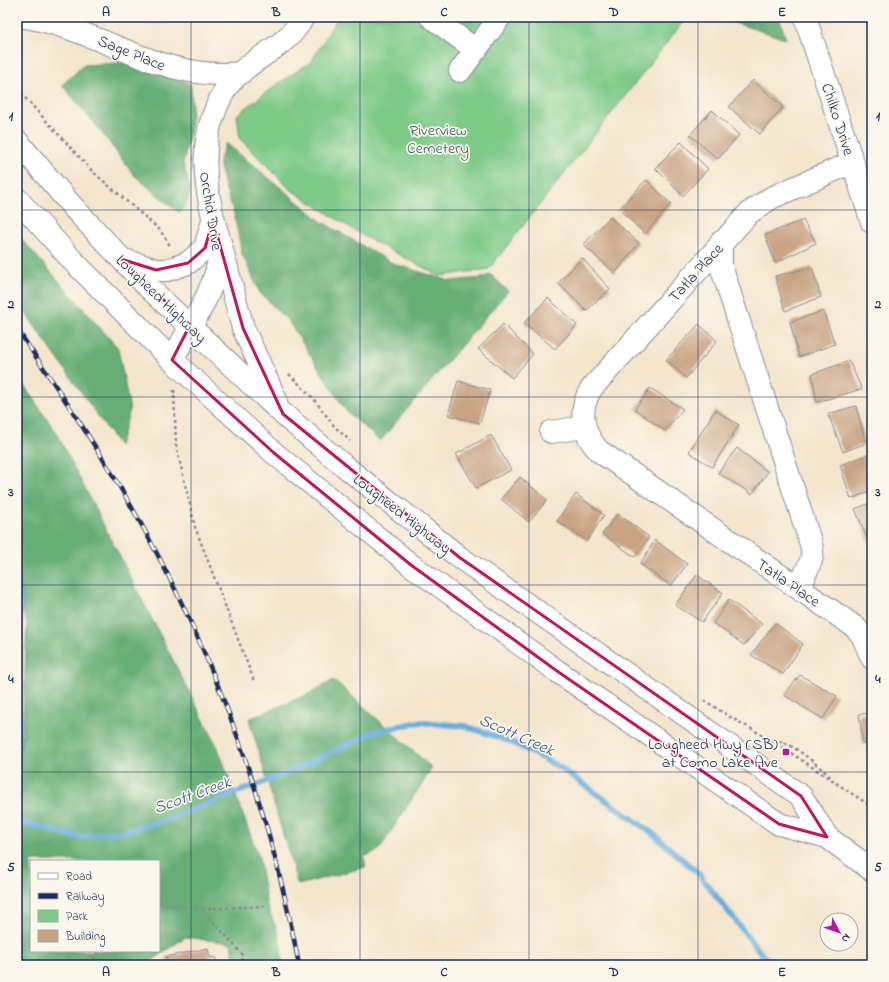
<svg xmlns="http://www.w3.org/2000/svg" width="889" height="982" viewBox="0 0 889 982" font-family="'Indie Flower',sans-serif">
<rect width="100%" height="100%" fill="#fbf7ec"/>
<filter id="ink" filterUnits="userSpaceOnUse"><feTurbulence type="fractalNoise" baseFrequency=".025" numOctaves="2"/><feDisplacementMap in="SourceGraphic" scale="8" xChannelSelector="R" yChannelSelector="G"/><feConvolveMatrix kernelMatrix="1 2 1 2 8 2 1 2 1" color-interpolation-filters="sRGB"/></filter>
<filter id="wash" filterUnits="userSpaceOnUse"><feTurbulence type="fractalNoise" baseFrequency=".012" numOctaves="4" result="noise"/><feDisplacementMap in="SourceGraphic" scale="16" xChannelSelector="R" yChannelSelector="G"/><feGaussianBlur stdDeviation="0.9" result="paint"/><feColorMatrix in="noise" values="0 0 0 0 0 0 0 0 0 0 0 0 0 0 0 0 0 1.4 0 .05"/><feComposite in="paint" operator="in"/></filter>
<g filter="url(#wash)">
<rect width="100%" height="100%" fill="#f4e6cd"/>
<path fill="#7eca88" stroke="#4c7c73" d="M338,17h349l-198,252 -49,7 -75,-39 -75,-48 -50,-50 -3,-24 40,-31 34,-22z"/>
<path fill="#66ae74" stroke="#406e69" fill-rule="evenodd" d="M716,17h63l7,22z
M134,62l41,14 16,9 1,20 -2,27 -7,31 7,26 -2,12 -9,12 -46,-39 -37,-49 -34,-40 22,-20z
M226,143l96,79 72,42 56,17 33,-3 7,-4 18,17 -128,150 -33,-29 -58,-90 -29,-29 -18,-39 -8,-40 -10,-30 -5,-22z
M17,234l101,114 12,62 -11,36 -102,-145z
M17,375l40,59 161,314 41,110 8,48 12,29 4,30h-48l-4,-22 -46,-6 -39,28h-129v-189l5,-34 5,-118 -10,-40zM31,861h128v90h-128z
M334,680l98,88 -53,82 -15,7 2,10 -68,18 -49,-166 60,-25z"/>
<path fill="#66acdc" stroke="#406e9d" d="M17,562l6,37 -3,181 -3,17z"/>
<g fill="none" stroke-linecap="round" stroke-linejoin="round">
<path stroke="#66acdc" stroke-width="6" d="M17,821l58,16 45,-5 43,-11 127,-49 84,-40 45,-10 46,4 47,16 47,25 93,66 46,40 66,84 19,8"/>
</g>
<g id="blocks">
<path fill="#c9a484" d="M753,80l30,27 -23,27 -31,-27z
M712,110l27,25 -21,24 -28,-24z
M681,142l27,27 -25,27 -28,-28z
M646,180l25,24 -26,30 -26,-25z
M610,217l29,26 -24,30 -32,-28z
M803,220l13,23 -41,20 -10,-28z
M582,258l28,31 -24,22 -28,-28z
M812,267l9,30 -36,14 -10,-35z
M548,298l29,27 -22,24 -31,-26z
M823,311l12,33 -36,13 -9,-35z
M503,324l30,30 -21,24 -34,-29z
M699,324l18,17 -31,37 -20,-18z
M849,361l13,28 -45,13 -5,-28z
M458,381l32,9 -10,33 -32,-8z
M650,388l33,21 -18,22 -30,-22z
M856,406l10,37 -23,9 -15,-38z
M715,410l24,15 -27,42 -23,-15z
M491,435l20,35 -35,18 -20,-34z
M737,448l31,24 -16,22 -34,-21z
M869,454l3,12v24l-21,9 -11,-34z
M520,477l27,23 -18,22 -28,-23z
M576,494l28,21 -17,26 -30,-20z
M872,502v39l-3,2 -14,-34z
M618,514l31,23 -14,20 -33,-23z
M655,540l32,24 -16,22 -31,-22z
M697,575l26,18 -21,29 -27,-17z
M729,600l33,24 -18,21 -31,-22z
M775,623l28,21 -20,30 -32,-19z
M800,675l37,21 -14,23 -39,-24z
M872,713v30l-9,1 -4,-30z
M208,948l2,10 5,-1 2,8h-49l-2,-8z"/>
</g>
</g>
<g filter="url(#ink)">
<use href="#blocks" fill-opacity="0" stroke="#888a96" stroke-width="1"/>
<g fill="none" stroke-linecap="round" stroke-linejoin="round">
<g stroke="#888a96" stroke-width="24">
<path id="minor" d="M24,17c78,12 135,65 217,56
M431,17l45,33
M805,17l67,205
M460,71l40,-54
M853,162l-82,36 -22,15 -158,176c-13,21 -9,44 8,62l256,176 7,8 10,23
M721,242v24l90,278c3,13 0,17 -5,28 -3,5 -3,13 -4,19
M172,360c17,-32 47,-75 48,-110 0,-12 -5,-22 -7,-33 -8,-32 -12,-66 -1,-98 4,-12 10,-26 18,-36 21,-26 57,-34 73,-66
M551,432l33,-5"/>
</g>
<g stroke="#888a96" stroke-width="24">
<path id="major" d="M17,141l55,65 75,80 136,128 60,51 116,92 342,239 26,41
M17,199l57,63 98,98 102,93 137,112 146,106 222,153 48,13 45,33
M218,235l25,93 33,72
M124,260l32,10h11l21,-7 17,-15 8,-28"/>
</g>
<path stroke="#888a96" stroke-width="2.5" stroke-dasharray="3 3" stroke-linecap="butt" d="M17,89l76,83 67,58 11,17
M289,374l24,24 22,29 15,14
M174,390l2,55 19,82 59,154
M704,700l26,17 43,24 99,66
M773,741c3,1 7,0 9,1 11,2 45,30 52,39
M159,904l43,5 40,45 1,11
M202,909l65,-3
M91,965l7,-14"/>
<use href="#minor" stroke="#fff" stroke-width="22"/>
<use href="#major" stroke="#fff" stroke-width="22"/>
<g stroke="#1b2f5e" stroke-width="4.5">
<path id="rail" d="M17,329c45,66 90,132 128,202 74,136 126,282 154,434"/>
</g>
<use href="#rail" stroke="#fbf7ec" stroke-width="3" stroke-dasharray="9" stroke-linecap="butt"/>
</g>
</g>
<path fill="none" stroke="#c2185b" stroke-width="3" stroke-linejoin="round" d="M213,220l30,108 40,86 176,143 342,239 26,41 -48,-13 -222,-153 -146,-106 -137,-112 -102,-93 18,-35 -69,-66 35,11 32,-7 17,-15z"/>
<path fill="none" stroke="#1b2f5e" stroke-width="1" stroke-opacity="0.55" d="M191,17v948M360,17v948M529,17v948M698,17v948M17,210h855M17,397h855M17,585h855M17,772h855"/>
<rect fill="#b5179e" stroke="#fbf7ec" stroke-width="1.5" x="782" y="748" width="8" height="8" rx="2"/>
<g text-anchor="middle" stroke-width="3.5" stroke-linejoin="round" paint-order="stroke">
<g font-size="16" fill="#1b2f5e" stroke="#fbf7ec">
<text transform="translate(132 52) rotate(22)" y="6">Sage Place</text>
<text transform="translate(839 119) rotate(72)" y="6">Chilko Drive</text>
<text transform="translate(212 211) rotate(81)" y="6">Orchid Drive</text>
<text transform="translate(695 272) rotate(-48)" y="6">Tatla Place</text>
<text transform="translate(162 298) rotate(44)" y="6">Lougheed Highway</text>
<text transform="translate(403 513) rotate(38)" y="6">Lougheed Highway</text>
<text transform="translate(789 582) rotate(34)" y="6">Tatla Place</text>
</g>
<g font-size="16" fill="#395e6b" stroke="#fbf7ec">
<text x="438" y="135">Riverview<tspan x="438" dy="18">Cemetery</tspan></text>
</g>
<g font-size="16" fill="#1b2f5e" stroke="#fbf7ec" text-anchor="end">
<text x="778" y="749">Lougheed Hwy (SB)<tspan x="778" dy="18">at Como Lake Ave</tspan></text>
</g>
<g font-size="17" font-style="italic" fill="#355b8a" stroke="#fbf7ec">
<text transform="translate(517 734) rotate(24)" y="6">Scott Creek</text>
<text transform="translate(192 794) rotate(-20)" y="6">Scott Creek</text>
</g>
</g>
<rect width="889" height="982" fill="none" stroke="#fbf7ec" stroke-width="44"/>
<rect x="30" y="860" width="130" height="92" fill="#fbf7ec" stroke="#a1a7b3"/>
<rect x="38" y="873" width="20" height="6" fill="#ffffff" stroke="#a1a7b3"/>
<text x="66" y="880" font-size="12" fill="#1b2f5e">Road</text>
<rect x="38" y="893" width="20" height="6" fill="#1b2f5e" stroke="#a1a7b3"/>
<text x="66" y="900" font-size="12" fill="#1b2f5e">Railway</text>
<rect x="38" y="910" width="20" height="12" fill="#7eca88" stroke="#a1a7b3"/>
<text x="66" y="920" font-size="12" fill="#1b2f5e">Park</text>
<rect x="38" y="930" width="20" height="12" fill="#c9a484" stroke="#a1a7b3"/>
<text x="66" y="940" font-size="12" fill="#1b2f5e">Building</text>
<g transform="translate(839 932) rotate(131)"><circle r="19" fill="#fbf7ec" stroke="#a1a7b3"/>
<path d="M0-3L7 15L0 10L-7 15Z" fill="#b5179e"/>
<text y="-6" font-size="11" font-weight="bold" text-anchor="middle" fill="#1b2f5e">N</text>
</g>
<rect x="22" y="22" width="845" height="938" fill="none" stroke="#1b2f5e" stroke-width="1.5"/>
<g font-size="13" text-anchor="middle" font-weight="bold" fill="#1b2f5e">
<text x="106" y="16">A</text>
<text x="276" y="16">B</text>
<text x="444" y="16">C</text>
<text x="614" y="16">D</text>
<text x="782" y="16">E</text>
<text x="11" y="120">1</text>
<text x="878" y="120">1</text>
<text x="11" y="308">2</text>
<text x="878" y="308">2</text>
<text x="11" y="496">3</text>
<text x="878" y="496">3</text>
<text x="11" y="683">4</text>
<text x="878" y="683">4</text>
<text x="11" y="871">5</text>
<text x="878" y="871">5</text>
<text x="106" y="976">A</text>
<text x="276" y="976">B</text>
<text x="444" y="976">C</text>
<text x="614" y="976">D</text>
<text x="782" y="976">E</text>
</g>
</svg>
